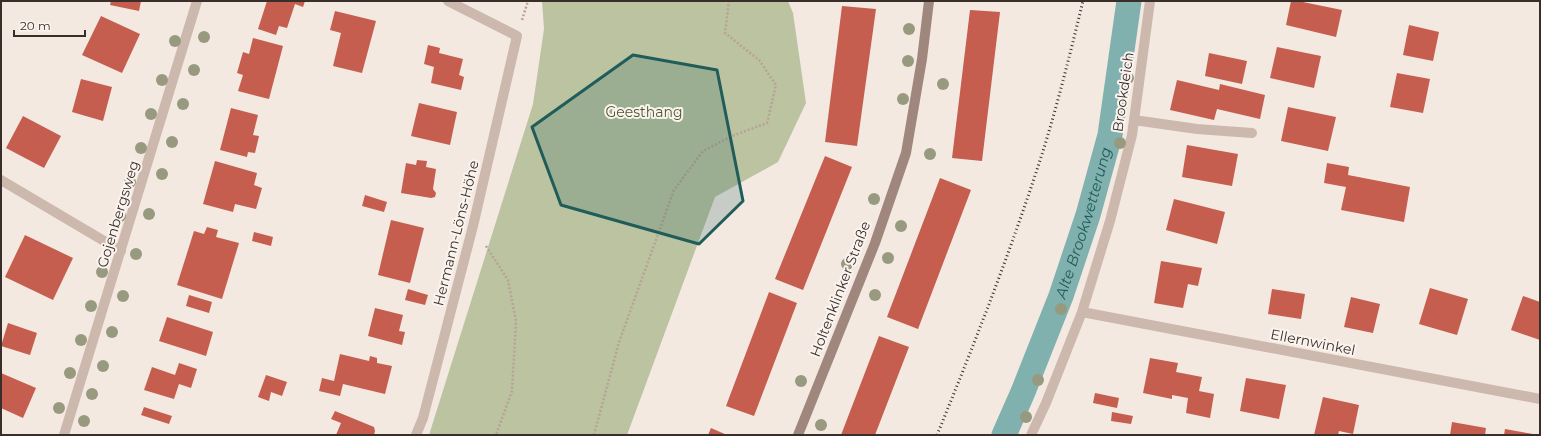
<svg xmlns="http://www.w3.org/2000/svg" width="1541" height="436" viewBox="0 0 1541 436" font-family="Montserrat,sans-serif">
<rect width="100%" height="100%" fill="#f3e9e1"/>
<path fill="#bbc3a1" d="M542,1h246l5,12 13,90 -28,59 -63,35 -88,238h-198l104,-331 11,-75z"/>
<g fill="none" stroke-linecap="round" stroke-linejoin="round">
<path stroke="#80b1ae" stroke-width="25" id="s1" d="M1004,435l19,-43 38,-96 27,-81 22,-80 19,-134"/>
</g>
<path fill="#c55e4e" d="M111,1h30l-2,10 -29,-6z
M267,1h38l-2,6 -8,-3 -8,24 -8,-2 -3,9 -18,-6z
M1291,1h7l44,9 -6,27 -50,-12z
M842,6l34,3 -19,137 -32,-4z
M970,10l30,2 -18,149 -30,-3z
M335,11l41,10 -14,52 -29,-7 8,-33 -11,-3z
M101,16l39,18 -18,39 -40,-18z
M1409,25l30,7 -6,29 -30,-6z
M253,38l30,8 -14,53 -31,-8 5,-16 -6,-2 6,-21 6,2z
M428,45l12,3 -1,5 24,6 -4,16 5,2 -3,13 -30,-7 3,-16 -10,-3z
M1277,47l44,9 -7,32 -44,-10z
M1209,53l38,8 -5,23 -37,-8z
M1397,73l33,6 -7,34 -33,-6z
M81,79l31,8 -9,34 -31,-9z
M1177,80l42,10 1,-6 45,11 -5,24 -43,-10 -3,11 -44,-10z
M419,103l38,9 -7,33 -39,-9z
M1288,107l48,10 -8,34 -47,-10z
M231,108l27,7 -5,20 6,1 -4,17 -7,-1 -1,5 -27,-7z
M23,116l38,20 -17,32 -38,-20z
M1187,145l51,9 -6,32 -50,-9z
M825,156l27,11 -49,123 -28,-11z
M417,160l10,1 -1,6 10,2 -3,20 3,4 -1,4 -4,1 -30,-5 5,-30 10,2z
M215,161l42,12 -3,12 8,3 -6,21 -21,-5 -2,8 -30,-8z
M1327,163l22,4 -1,8 62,12 -6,35 -63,-12 5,-23 -22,-4z
M940,178l31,12 -53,139 -31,-12z
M365,195l22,7 -3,10 -22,-6z
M1174,199l51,13 -8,32 -51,-14z
M391,220l33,8 -14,55 -32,-8z
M207,227l11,3 -2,7 23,6 -17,56 -45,-14 17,-54 10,3z
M254,232l19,5 -2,9 -19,-5z
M25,235l48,23 -20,42 -48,-23z
M1161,261l41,7 -4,18 -10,-2 -5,24 -29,-5z
M1430,288l38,11 -11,36 -38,-11z
M408,289l20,6 -3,10 -20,-5z
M1272,289l33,5 -4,25 -33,-5z
M769,292l28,11 -43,113 -28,-10z
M189,295l23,7 -3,11 -23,-7z
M1523,296l17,6v38l-29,-10z
M1351,297l29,7 -7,29 -29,-6z
M375,308l28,7 -4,16 6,1 -3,13 -34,-9z
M167,317l46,15 -7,24 -47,-15z
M8,323l29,10 -7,22 -29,-9z
M879,336l30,11 -34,88h-34z
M340,354l29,7 1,-5 7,2v5l15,3 -7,28 -42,-10 -3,12 -21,-5 3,-13 12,3z
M1150,358l28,5 -2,9 26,5 -3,14 15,3 -4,24 -24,-5 2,-15 -16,-3v4l-29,-6z
M179,363l18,6 -6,19 -12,-4 -5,15 -30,-9 8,-23 23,8z
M1,373l35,15 -13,30 -22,-10z
M266,375l21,7 -5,14 -11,-4 -2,9 -11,-4z
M1246,378l40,7 -7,34 -39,-8z
M1095,393l24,5 -2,10 -24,-5z
M1323,397l36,8 -6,29 -14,-3 -1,4h-24z
M144,407l28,9 -3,8 -28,-9z
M335,411l39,16 1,4 -1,4h-38l5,-12 -10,-4z
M1112,412l21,4 -2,8 -20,-3z
M1452,422l34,6 -1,7h-35z
M711,428l16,7h-19z
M1505,429l28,5v1h-29z"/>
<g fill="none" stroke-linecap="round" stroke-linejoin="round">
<path stroke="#b8a297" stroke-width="2.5" stroke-dasharray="2 2" stroke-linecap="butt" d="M522,20l6,-19
M486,246l22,34 8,41 -4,70 -16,44
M594,435l25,-93 55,-152 29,-39 29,-15 35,-13 9,-38 -17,-25 -34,-27 4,-32"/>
<path stroke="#ccb8ad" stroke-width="10" d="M1134,120l63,9 55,4"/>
<path stroke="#ccb8ad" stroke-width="10" d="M1,180l120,71
M1082,312l458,87
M64,435l133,-434
M416,435l7,-17 50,-192 44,-190 -69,-35
M1031,435l15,-32 36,-91 28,-91 22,-86 18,-134"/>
<path stroke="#a0877e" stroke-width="10" d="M798,435l77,-192 31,-90 16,-94 7,-58"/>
<path stroke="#3a2e2b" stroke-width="3" stroke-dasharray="1 3" stroke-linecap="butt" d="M937,435c39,-95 76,-190 107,-287 15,-49 27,-98 39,-147"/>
</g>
<g fill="#989a7f">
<circle cx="909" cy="29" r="6"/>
<circle cx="204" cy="37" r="6"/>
<circle cx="175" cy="41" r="6"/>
<circle cx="908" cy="61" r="6"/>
<circle cx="194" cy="70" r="6"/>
<circle cx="1128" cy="78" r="6"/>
<circle cx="162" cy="80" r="6"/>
<circle cx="943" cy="84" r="6"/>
<circle cx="903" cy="99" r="6"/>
<circle cx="183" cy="104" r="6"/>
<circle cx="151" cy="114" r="6"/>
<circle cx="172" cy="142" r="6"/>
<circle cx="1120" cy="143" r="6"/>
<circle cx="141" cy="148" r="6"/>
<circle cx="930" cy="154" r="6"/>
<circle cx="162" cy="174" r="6"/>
<circle cx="130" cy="182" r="6"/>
<circle cx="874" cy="199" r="6"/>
<circle cx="149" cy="214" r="6"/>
<circle cx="120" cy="216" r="6"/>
<circle cx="901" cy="226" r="6"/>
<circle cx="136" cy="254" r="6"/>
<circle cx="888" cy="258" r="6"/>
<circle cx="847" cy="264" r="6"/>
<circle cx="102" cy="272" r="6"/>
<circle cx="875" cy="295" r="6"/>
<circle cx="123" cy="296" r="6"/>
<circle cx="91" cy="306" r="6"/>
<circle cx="1061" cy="309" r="6"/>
<circle cx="112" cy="332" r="6"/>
<circle cx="81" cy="340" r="6"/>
<circle cx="103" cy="366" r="6"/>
<circle cx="70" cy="373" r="6"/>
<circle cx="1038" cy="380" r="6"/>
<circle cx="801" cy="381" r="6"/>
<circle cx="92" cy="394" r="6"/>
<circle cx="59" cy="408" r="6"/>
<circle cx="1026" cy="417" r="6"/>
<circle cx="84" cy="421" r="6"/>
<circle cx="821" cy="425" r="6"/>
</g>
<path fill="#205c5a" fill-opacity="0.2" stroke="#205c5a" stroke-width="3" stroke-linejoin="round" d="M633,55l84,15 26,131 -44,43 -138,-39 -29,-78z"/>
<g text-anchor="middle" stroke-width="4" stroke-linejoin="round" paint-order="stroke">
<g font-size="14" fill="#3a2e2b" stroke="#fbf4ee">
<text transform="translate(1123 92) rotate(-82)" y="5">Brookdeich</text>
<text transform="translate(118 214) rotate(-73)" y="5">Gojenbergsweg</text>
<text transform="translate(456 233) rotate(-76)" y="5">Hermann-Löns-Höhe</text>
<text transform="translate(840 289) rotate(-69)" y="5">Holtenklinker Straße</text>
<text transform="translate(1313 342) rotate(11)" y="5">Ellernwinkel</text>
</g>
<g font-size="14" fill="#4e592f" stroke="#fbf4ee">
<text x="644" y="117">Geesthang</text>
</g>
<g font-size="15" font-style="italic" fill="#205c5a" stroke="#fbf4ee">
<text dy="5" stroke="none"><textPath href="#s1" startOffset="227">Alte Brookwetterung</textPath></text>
</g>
</g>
<rect width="1541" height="436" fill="none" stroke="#3a2e2b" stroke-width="4"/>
<path d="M14 30v6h71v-6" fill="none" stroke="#3a2e2b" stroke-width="2"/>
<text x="20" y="30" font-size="12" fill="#3a2e2b" stroke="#fbf4ee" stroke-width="3" paint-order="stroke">20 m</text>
</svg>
